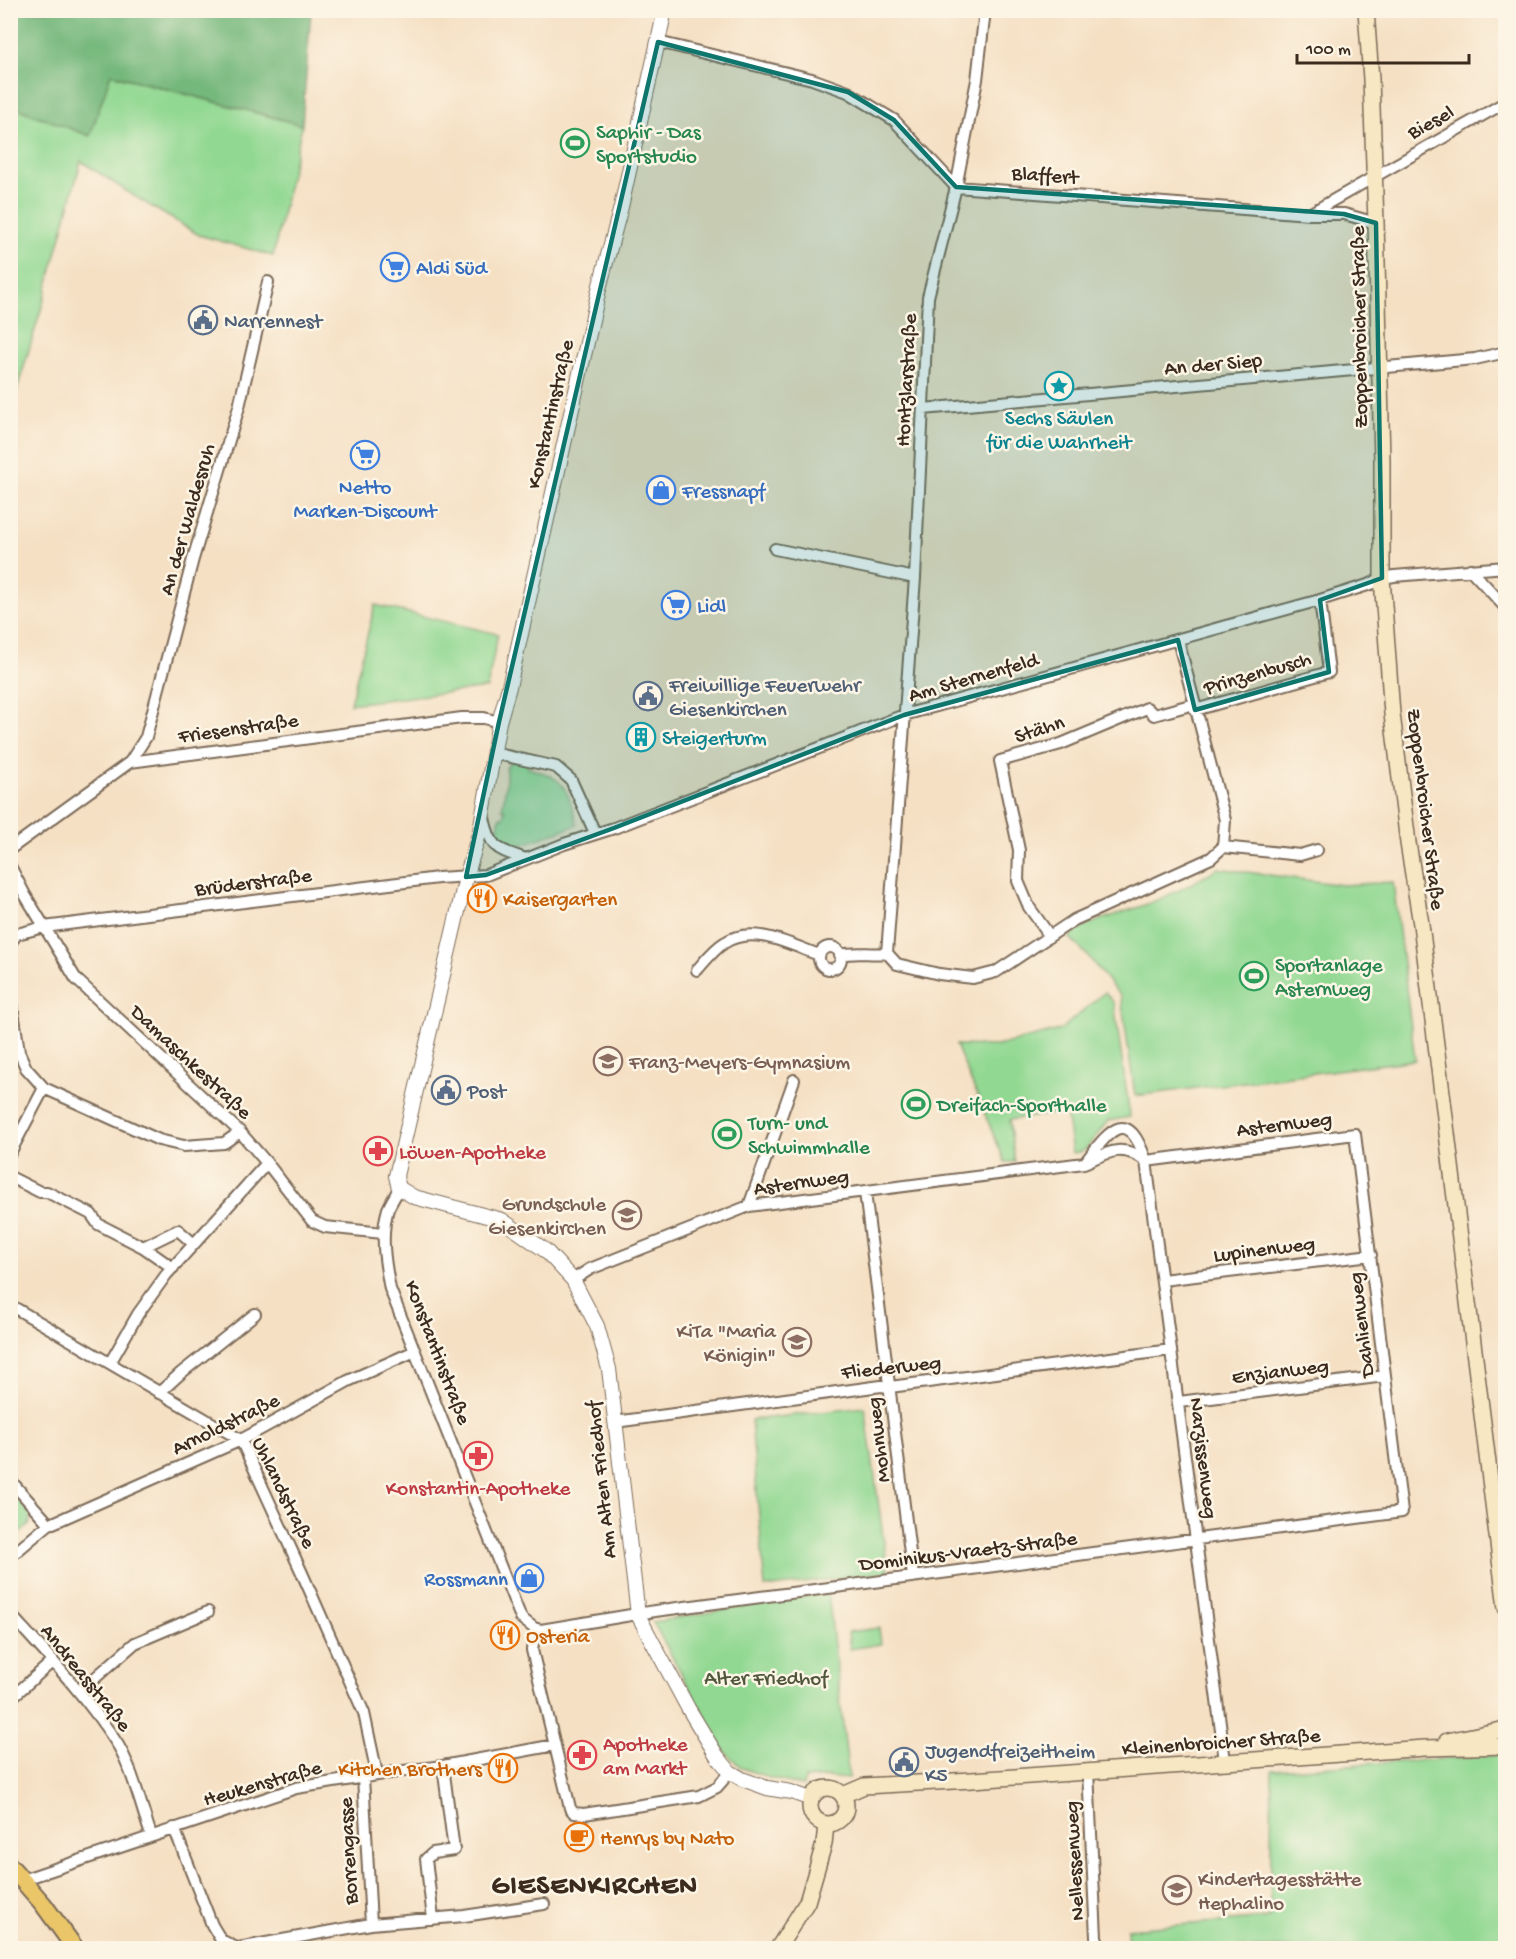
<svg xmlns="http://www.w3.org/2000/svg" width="1516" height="1959" viewBox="0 0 1516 1959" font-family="'Gochi Hand',sans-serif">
<rect width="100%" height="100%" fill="#fcf5e5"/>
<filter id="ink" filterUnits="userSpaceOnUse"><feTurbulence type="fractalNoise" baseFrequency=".0167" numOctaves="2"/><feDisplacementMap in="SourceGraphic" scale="12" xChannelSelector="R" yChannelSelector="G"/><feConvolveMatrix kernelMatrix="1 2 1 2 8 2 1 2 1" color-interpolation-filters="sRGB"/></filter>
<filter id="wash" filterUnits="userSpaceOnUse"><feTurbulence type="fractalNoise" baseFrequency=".008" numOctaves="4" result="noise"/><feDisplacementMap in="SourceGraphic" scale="24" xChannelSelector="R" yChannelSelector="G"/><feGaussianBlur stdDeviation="1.35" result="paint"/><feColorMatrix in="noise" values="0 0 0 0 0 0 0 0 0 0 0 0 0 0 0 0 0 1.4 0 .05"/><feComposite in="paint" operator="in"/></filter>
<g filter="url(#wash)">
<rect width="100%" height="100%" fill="#f5e0c4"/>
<path fill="#91d892" stroke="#668158" stroke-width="1.5" d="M110,74l192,51 -29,131 -74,-21 -65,-39 -53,-35 -38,142 -32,107 -1,-304 79,29z
M375,605l123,29 -11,54 -137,16z
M513,761l14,1 1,6c39,10 39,21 49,57l-59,21c-10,-1 -17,-5 -21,-14l3,-15 3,1 2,-8 -3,-1 4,-23v-17l3,-6z
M1217,868l126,17 50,-3 22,178 -280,36 -14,-99 -34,-42 -18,-18c21,-17 48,-22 73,-31 26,-10 52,-22 75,-38z
M1105,992l9,11 16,114 -22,4 -22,28 -5,3 -9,1 -6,-41 -57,8 6,42h-10l-49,-117 41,1 63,-16z
M865,1407l23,165 -123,16 -14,-168z
M11,1491l19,22v11l-19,18z
M828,1592l21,187 -22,-2 -22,2 -2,7 -33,-8 -28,-10 -18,-17 -71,-129z
M879,1628l2,16 -31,5 -2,-17z
M1501,1755l5,5 -1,188h-377l-1,-19 143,-11 2,-148z"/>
<path fill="#74b87c" stroke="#58714d" stroke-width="1.5" d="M10,11h301l-9,114 -191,-51 -21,62 -79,-30z"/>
</g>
<g filter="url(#ink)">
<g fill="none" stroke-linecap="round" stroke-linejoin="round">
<g stroke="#7c6a58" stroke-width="14">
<path id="minor" d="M985,10l-8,70 -21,107 -28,110 -13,281 -28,375 10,11 42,10 34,4 23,-6 78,-52 137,-62 12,-11 2,-27 -47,-180
M658,42l154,37 36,13 46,28 62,67
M956,187l353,27 197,-112
M1310,214h34l32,9
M923,409l552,-50 31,-7
M775,549l140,29
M1470,569l36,39
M1195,710l134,-38 -9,-72
M493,753l63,14 15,13 24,53
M130,762l16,-25 47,-178 46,-152 29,-125
M484,818c7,32 13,31 42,41
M1223,847l77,8 17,-5
M10,849l120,-87 332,-44h22l15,4
M10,866l15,29 51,84 164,153 27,31 45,58 13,6 58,6
M1049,935l-20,-28 -11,-26 1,-31 -19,-89 61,-17 86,-36 7,7 40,-11
M10,943l7,-9 27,-7 394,-49 48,-3 78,-31 50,-16 290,-113 416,-115 51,-16 11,-6 12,-2 112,-9
M819 958a11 11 0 1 1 22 0a11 11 0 1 1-22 0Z
M840,955c16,-4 31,0 47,-2
M697,970c8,-9 17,-21 27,-27 29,-19 67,2 95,12
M10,990l9,62 7,16 18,20 115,52 25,6 40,-3 16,-11
M10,1153l34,-65
M1087,1160c25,-33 41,-52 59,1l79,600
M10,1177l30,15h7l44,22 7,10 45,23 35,-17 16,14
M399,1188c-3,7 -8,14 -11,21 -8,26 -3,54 2,80l131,329 13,10 7,2 114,-19 747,-99 -47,-378 -209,27c-23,-18 -38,-9 -62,2l-335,43 -159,63 -17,11
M865,1192l48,385
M749,1206l45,-126
M143,1247l30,21
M1162,1280l209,-25
M10,1305l231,135 61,133 62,140 13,61
M110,1363l28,-49 28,-39 101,-112
M159,1393l22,-20 74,-59
M1179,1402l206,-26
M615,1422l266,-36 9,1 281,-37
M10,1480l39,44
M10,1557l39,-33 4,-1 188,-83 107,-59 67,-30
M10,1614c38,42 78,84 108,131 14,23 24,64 33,90
M541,1630l-7,8 -2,12 38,158 4,5 10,1 115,-18 18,-9 13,-15
M79,1692l56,-49 73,-31
M10,1699l43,-38
M1088,1771l8,166 4,11
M363,1777l8,147
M174,1828l38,97 9,15 15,8
M22,1880l274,-92 100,-16 47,-6 112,-21
M433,1919l-7,-60 7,-6 21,-3 -11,-84
M238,1948l133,-24 93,-8 80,-12"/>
</g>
<g stroke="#7c6a58" stroke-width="16">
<path id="tertiary" d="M665,10l-44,197 -21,78 -91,402 -10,35 -19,109 -14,46 -70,299 3,12 15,9 88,23 44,31 27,29 24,46 12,43 29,246 50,93 29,48 13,16 12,7 25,9 24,4 20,7"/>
</g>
<g stroke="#7c6a58" stroke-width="18">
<path id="secondary" d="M1366,10l5,69 5,144 6,237v118l10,136 16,129 13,81 85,684
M1447,1741l59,-12
M810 1806a18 18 0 1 1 36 0a18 18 0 1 1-36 0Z
M843,1795l21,-9 108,-6 453,-32 81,-2
M778,1948l29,-46 17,-58 2,-19"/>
</g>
<g stroke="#7c6a58" stroke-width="20">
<path id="primary" d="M10,1866l33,38 32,44"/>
</g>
<use href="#minor" stroke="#fff" stroke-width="10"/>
<use href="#tertiary" stroke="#fff" stroke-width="14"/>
<use href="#secondary" stroke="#f7e8c3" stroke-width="15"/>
<use href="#primary" stroke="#eac669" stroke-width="16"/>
</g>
</g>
<path fill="#0f766e" fill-opacity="0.2" stroke="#0f766e" stroke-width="4.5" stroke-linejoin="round" d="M658,42l190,50 46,28 62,67 388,27 32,9 6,355 -62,22 9,72 -134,38 -17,-70 -274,75 -290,113 -128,47 -20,2 33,-155z"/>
<defs>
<g id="stadium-ring" transform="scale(1.5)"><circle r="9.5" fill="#fcf5e5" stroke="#2e9e5b" stroke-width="1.5"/><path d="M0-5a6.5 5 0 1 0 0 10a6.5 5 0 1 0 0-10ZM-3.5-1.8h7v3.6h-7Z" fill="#2e9e5b"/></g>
<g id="supermarket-ring" transform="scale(1.5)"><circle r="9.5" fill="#fcf5e5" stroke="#3f7fe0" stroke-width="1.5"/><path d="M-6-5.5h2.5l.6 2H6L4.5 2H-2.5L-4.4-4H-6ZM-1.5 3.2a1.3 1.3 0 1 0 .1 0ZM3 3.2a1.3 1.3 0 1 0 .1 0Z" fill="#3f7fe0"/></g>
<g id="civic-ring" transform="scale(1.5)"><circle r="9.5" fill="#fcf5e5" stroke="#5c6f8a" stroke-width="1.5"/><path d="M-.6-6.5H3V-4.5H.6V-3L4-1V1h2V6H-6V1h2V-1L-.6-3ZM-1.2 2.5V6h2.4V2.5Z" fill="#5c6f8a"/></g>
<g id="sight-ring" transform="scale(1.5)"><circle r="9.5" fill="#fcf5e5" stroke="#0f9aa8" stroke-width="1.5"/><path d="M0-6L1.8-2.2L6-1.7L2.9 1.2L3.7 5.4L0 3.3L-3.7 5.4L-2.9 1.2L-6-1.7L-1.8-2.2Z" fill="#0f9aa8"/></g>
<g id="shop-ring" transform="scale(1.5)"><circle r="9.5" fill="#fcf5e5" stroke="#3f7fe0" stroke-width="1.5"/><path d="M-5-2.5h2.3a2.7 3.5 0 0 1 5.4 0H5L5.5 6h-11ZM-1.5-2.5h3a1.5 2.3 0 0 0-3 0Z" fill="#3f7fe0"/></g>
<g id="building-ring" transform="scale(1.5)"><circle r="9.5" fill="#fcf5e5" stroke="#0f9aa8" stroke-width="1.5"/><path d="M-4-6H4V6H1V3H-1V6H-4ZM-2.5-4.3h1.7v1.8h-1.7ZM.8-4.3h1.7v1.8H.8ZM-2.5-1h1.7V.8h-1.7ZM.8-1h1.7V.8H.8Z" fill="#0f9aa8"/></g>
<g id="restaurant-ring" transform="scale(1.5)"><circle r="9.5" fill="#fcf5e5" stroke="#e8710a" stroke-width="1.5"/><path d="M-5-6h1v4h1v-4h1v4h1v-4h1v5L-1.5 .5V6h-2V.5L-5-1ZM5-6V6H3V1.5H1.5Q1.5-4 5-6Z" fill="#e8710a"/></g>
<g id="school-ring" transform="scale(1.5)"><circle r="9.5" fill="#fcf5e5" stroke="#8d6e63" stroke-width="1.5"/><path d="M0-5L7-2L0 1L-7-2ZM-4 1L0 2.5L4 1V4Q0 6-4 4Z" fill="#8d6e63"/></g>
<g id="pharmacy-ring" transform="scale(1.5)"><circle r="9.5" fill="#fcf5e5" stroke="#e0444e" stroke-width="1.5"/><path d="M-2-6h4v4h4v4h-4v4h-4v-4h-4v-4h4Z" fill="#e0444e"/></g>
<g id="cafe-ring" transform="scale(1.5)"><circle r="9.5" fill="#fcf5e5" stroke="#e8710a" stroke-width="1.5"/><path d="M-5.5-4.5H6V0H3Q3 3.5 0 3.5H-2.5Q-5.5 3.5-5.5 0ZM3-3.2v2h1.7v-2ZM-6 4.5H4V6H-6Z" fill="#e8710a"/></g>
</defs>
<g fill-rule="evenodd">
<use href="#stadium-ring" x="575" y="143"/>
<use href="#supermarket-ring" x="395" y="267"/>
<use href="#civic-ring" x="203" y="320"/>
<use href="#sight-ring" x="1059" y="386"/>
<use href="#supermarket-ring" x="365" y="455"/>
<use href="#shop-ring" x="661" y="490"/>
<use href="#supermarket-ring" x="676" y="605"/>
<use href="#civic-ring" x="648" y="696"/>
<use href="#building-ring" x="641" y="737"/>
<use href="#restaurant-ring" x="482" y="898"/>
<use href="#stadium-ring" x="1254" y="976"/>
<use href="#school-ring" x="608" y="1061"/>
<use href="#civic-ring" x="446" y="1090"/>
<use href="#stadium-ring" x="916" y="1104"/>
<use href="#stadium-ring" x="727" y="1134"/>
<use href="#pharmacy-ring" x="378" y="1151"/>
<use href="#school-ring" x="627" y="1215"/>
<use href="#school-ring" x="797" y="1342"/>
<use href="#pharmacy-ring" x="478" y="1456"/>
<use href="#shop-ring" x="529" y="1578"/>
<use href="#restaurant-ring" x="505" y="1635"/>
<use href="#pharmacy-ring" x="582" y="1755"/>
<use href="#civic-ring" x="904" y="1762"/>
<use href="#restaurant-ring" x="503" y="1768"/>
<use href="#cafe-ring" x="579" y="1837"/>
<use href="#school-ring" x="1177" y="1890"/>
</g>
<g text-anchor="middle" stroke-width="5" stroke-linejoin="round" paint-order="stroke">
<g font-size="21" fill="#3b2a1e" stroke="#fcf5e5">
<text transform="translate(1430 121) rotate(-29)" y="7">Biesel</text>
<text transform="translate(1045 174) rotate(4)" y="7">Blaffert</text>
<text transform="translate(1358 327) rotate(-91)" y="7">Zoppenbroicher Straße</text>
<text transform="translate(1213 363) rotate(-5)" y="7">An der Siep</text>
<text transform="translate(905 380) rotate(-87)" y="7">Hontzlarstraße</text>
<text transform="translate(549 414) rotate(-77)" y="7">Konstantinstraße</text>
<text transform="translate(186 519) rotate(-74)" y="7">An der Waldesruh</text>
<text transform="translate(1257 672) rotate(-16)" y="7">Prinzenbusch</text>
<text transform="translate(973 676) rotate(-16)" y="7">Am Sternenfeld</text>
<text transform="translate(238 727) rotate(-8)" y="7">Friesenstraße</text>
<text transform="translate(1039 728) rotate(-18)" y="7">Stähn</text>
<text transform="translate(1427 809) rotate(83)" y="7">Zoppenbroicher Straße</text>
<text transform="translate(253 881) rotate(-7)" y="7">Brüderstraße</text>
<text transform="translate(192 1061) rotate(43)" y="7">Damaschkestraße</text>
<text transform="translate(1284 1123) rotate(-7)" y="7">Asternweg</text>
<text transform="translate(801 1181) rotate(-8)" y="7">Asternweg</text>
<text transform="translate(1264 1248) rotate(-7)" y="7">Lupinenweg</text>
<text transform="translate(1360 1325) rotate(-97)" y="7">Dahlienweg</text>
<text transform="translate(439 1352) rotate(69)" y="7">Konstantinstraße</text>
<text transform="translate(891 1366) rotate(-6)" y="7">Fliederweg</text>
<text transform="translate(1280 1370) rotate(-7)" y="7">Enzianweg</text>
<text transform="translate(225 1423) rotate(-26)" y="7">Arnoldstraße</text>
<text transform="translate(877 1440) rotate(-97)" y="7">Mohnweg</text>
<text transform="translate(1205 1458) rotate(83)" y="7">Narzissenweg</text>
<text transform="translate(600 1480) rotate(-96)" y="7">Am Alten Friedhof</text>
<text transform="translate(285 1492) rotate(64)" y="7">Uhlandstraße</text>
<text transform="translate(968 1550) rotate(-7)" y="7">Dominikus-Vraetz-Straße</text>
<text transform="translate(87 1677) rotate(51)" y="7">Andreasstraße</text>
<text transform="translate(1221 1741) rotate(-4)" y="7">Kleinenbroicher Straße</text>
<text transform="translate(262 1782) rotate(-16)" y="7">Heukenstraße</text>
<text transform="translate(347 1851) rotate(-93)" y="7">Borrengasse</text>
<text transform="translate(1073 1861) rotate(-93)" y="7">Nellessenweg</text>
</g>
<g font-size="21" fill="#27864d" stroke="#fcf5e5" text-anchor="start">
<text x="596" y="138">Saphir - Das<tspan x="596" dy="24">Sportstudio</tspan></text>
<text x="1275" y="971">Sportanlage<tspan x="1275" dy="24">Asternweg</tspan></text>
<text x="937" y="1111">Dreifach-Sporthalle</text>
<text x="748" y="1129">Turn- und<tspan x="748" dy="24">Schwimmhalle</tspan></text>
</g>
<g font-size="21" fill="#366cbe" stroke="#fcf5e5" text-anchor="start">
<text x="416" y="274">Aldi Süd</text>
<text x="365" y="493" text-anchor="middle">Netto<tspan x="365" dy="24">Marken-Discount</tspan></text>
<text x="682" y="497">Fressnapf</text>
<text x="697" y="612">Lidl</text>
<text x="508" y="1585" text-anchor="end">Rossmann</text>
</g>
<g font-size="21" fill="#4e5e75" stroke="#fcf5e5" text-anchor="start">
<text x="224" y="327">Narrennest</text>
<text x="669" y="691">Freiwillige Feuerwehr<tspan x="669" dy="24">Giesenkirchen</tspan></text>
<text x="467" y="1097">Post</text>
<text x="925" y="1757">Jugendfreizeitheim<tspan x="925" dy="24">K5</tspan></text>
</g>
<g font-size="21" fill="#0d838f" stroke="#fcf5e5">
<text x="1059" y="424">Sechs Säulen<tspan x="1059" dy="24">für die Wahrheit</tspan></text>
<text x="662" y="744" text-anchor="start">Steigerturm</text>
</g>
<g font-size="21" fill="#c56008" stroke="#fcf5e5" text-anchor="start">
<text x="503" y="905">Kaisergarten</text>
<text x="526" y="1642">Osteria</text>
<text x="482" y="1775" text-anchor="end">Kitchen Brothers</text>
<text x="600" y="1844">Henrys by Nato</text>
</g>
<g font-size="21" fill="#785e54" stroke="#fcf5e5" text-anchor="start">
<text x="629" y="1068">Franz-Meyers-Gymnasium</text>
<text x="606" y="1210" text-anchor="end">Grundschule<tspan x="606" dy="24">Giesenkirchen</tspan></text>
<text x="776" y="1337" text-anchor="end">KiTa "Maria<tspan x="776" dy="24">Königin"</tspan></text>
<text x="1198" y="1885">Kindertagesstätte<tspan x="1198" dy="24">Hephalino</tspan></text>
</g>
<g font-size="21" fill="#be3a42" stroke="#fcf5e5" text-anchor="start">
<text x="399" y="1158">Löwen-Apotheke</text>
<text x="478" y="1494" text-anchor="middle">Konstantin-Apotheke</text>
<text x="603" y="1750">Apotheke<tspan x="603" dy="24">am Markt</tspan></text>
</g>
<g font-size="21" fill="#50563b" stroke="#fcf5e5">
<text x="766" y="1684">Alter Friedhof</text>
</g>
<g font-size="27" font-weight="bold" letter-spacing="1.5" fill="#3b2a1e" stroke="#fcf5e5">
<text x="595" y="1893">GIESENKIRCHEN</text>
</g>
</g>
<rect width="1516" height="1959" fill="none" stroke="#fcf5e5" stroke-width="36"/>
<path d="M1297 54v9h172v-9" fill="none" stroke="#3b2a1e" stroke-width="3"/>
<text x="1306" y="54" font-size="18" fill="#3b2a1e" stroke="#fcf5e5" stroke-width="4.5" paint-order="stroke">100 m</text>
</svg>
